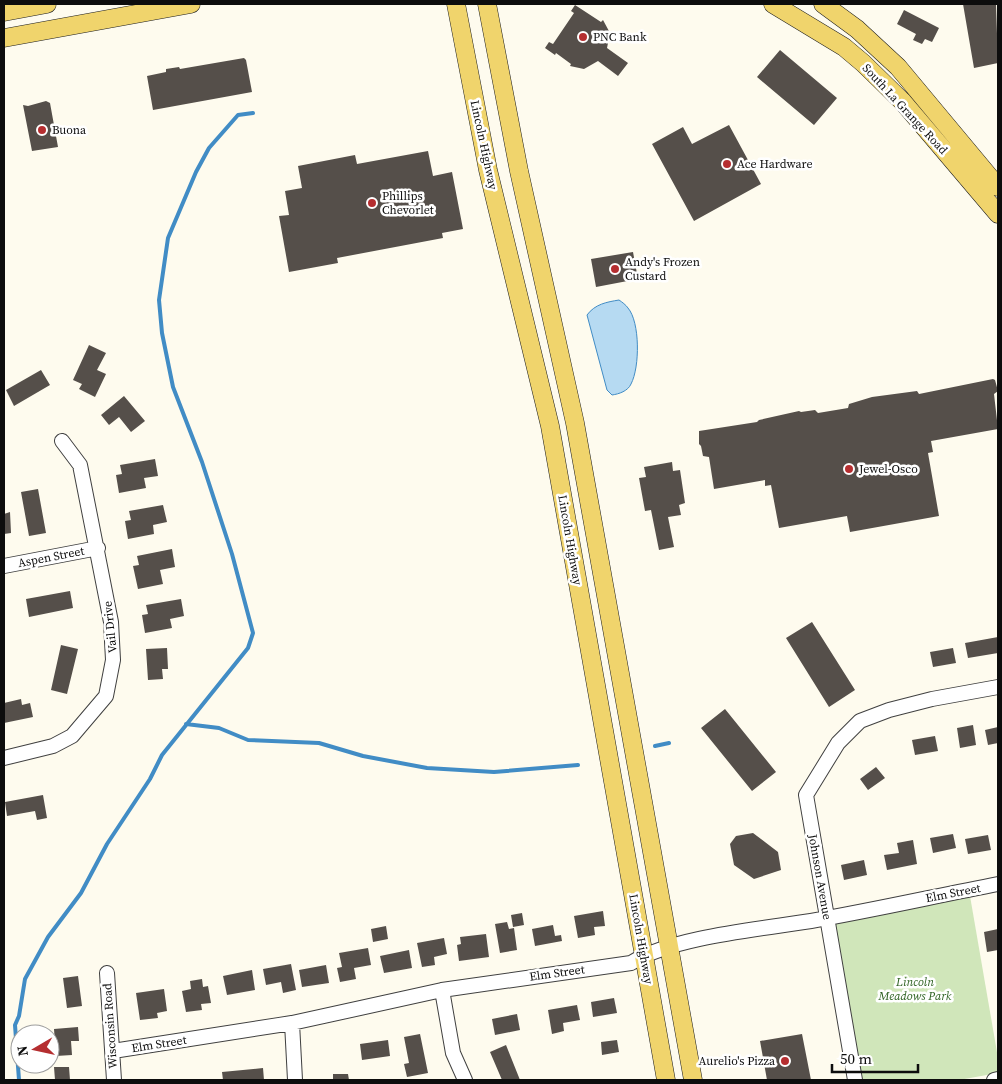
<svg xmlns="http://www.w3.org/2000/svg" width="1002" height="1084" viewBox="0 0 1002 1084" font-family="'Source Serif 4',serif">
<rect width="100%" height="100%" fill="#fefbee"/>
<path fill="#d0e6ba" d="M970,896l28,162v15l-39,7h-100l-28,-160z"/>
<path fill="#b6daf2" stroke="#418cc5" d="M619,300c3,2 7,5 9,8 12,14 12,59 3,76 -3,7 -12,10 -19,11l-5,-5 -20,-75c8,-11 20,-13 32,-15z"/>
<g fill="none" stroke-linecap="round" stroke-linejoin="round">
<path stroke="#418cc5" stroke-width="4" d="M186,724l33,4 29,12 71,3 44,13 64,12 67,4 84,-7
M655,746l14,-3
M19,1080l-4,-55 4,-9 6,-37 23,-42 33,-44 26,-49 43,-65 12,-24 86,-107 5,-15 -21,-79 -30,-92 -29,-75 -11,-54 -3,-33 9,-62 28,-66 13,-24 29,-33 15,-2"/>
</g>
<path fill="#554f4a" d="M963,4h33l2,59 -24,5z
M575,5l26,17 2,-2 7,13 -3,15 21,15 -10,13 -20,-15 -14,8 -14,-3 1,-2 -15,-11 -1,2 -10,-7 4,-6 4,2 21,-31 -3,-2z
M904,10l35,18 -7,14 -7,-3 -3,5 -9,-4 3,-6 -19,-10z
M780,50l57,48 -23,27 -57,-48z
M244,58l2,2 6,32 -99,18 -6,-34 19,-4v-3l13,-2 1,2z
M46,101l4,2 8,44 -26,4 -9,-46 5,1z
M729,125l32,59 -67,37 -42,-77 31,-17 9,17z
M428,151l5,25 19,-4 11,57 -21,4 1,5 -106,20 1,5 -49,9 -10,-56 10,-1 -4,-24 17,-3 -4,-22 57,-11 2,9z
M633,252l5,27 -42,8 -5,-28z
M89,345l17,8 -9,17 9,4 -11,23 -16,-8 3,-5 -9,-4z
M41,370l9,15 -36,21 -8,-16z
M993,379l2,1 3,11 -4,3 4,35 -67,12 2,11 -5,1 11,63 -89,16 -3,-16 -68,12 -8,-43 -6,1v-6l-51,9 -5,-32 -6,-1 -2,-10 -2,-2v-13l58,-9 2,-2 40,-9 2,1 14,-2 3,3 30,-5 1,-4 23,-7 45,-6 2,3z
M124,396l21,25 -14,11 -12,-15 -10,8 -8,-10z
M155,459l3,17 -14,2 2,10 -27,5 -3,-18 6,-1 -2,-9z
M672,462l1,9 7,-1 5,33 -6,2 2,10 -13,2 6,30 -15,3 -8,-40 -6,1 -6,-33 7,-1 -2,-10z
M38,489l8,44 -17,3 -8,-44z
M163,505l4,17 -14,3 1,9 -26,5 -3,-18 6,-1 -2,-9z
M10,512l1,21 -7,1v-20z
M172,549l3,18 -15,3 3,14 -25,5 -5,-23 6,-1 -2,-9z
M70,591l3,17 -44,9 -3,-18z
M181,599l3,17 -14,3 2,9 -27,5 -3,-18 6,-1 -2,-9z
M812,622l43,68 -26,17 -43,-69z
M998,637v16l-30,5 -3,-15z
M61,645l17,4 -11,45 -16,-4z
M167,648l1,21h-6l1,10 -15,1 -2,-31z
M953,648l3,15 -23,4 -3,-15z
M21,699l1,6 8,-2 3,14 -29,6v-20z
M725,709l51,63 -24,19 -51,-63z
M973,725l3,20 -16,3 -3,-20z
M998,727v16l-10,2 -3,-15z
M935,736l3,15 -23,4 -3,-15z
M876,767l9,11 -17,12 -8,-11z
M43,795l4,23 -10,2 -2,-9 -28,5 -2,-14z
M753,833l25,19 3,18 -27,9 -20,-14 -4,-21 6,-8z
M953,834l3,14 -23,5 -3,-15z
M988,835l3,15 -23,4 -3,-15z
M913,840l4,24 -30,6 -3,-15 15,-2 -2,-10z
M864,860l3,15 -23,5 -3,-15z
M603,911l2,15 -11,1 1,8 -17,3 -4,-22z
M522,913l2,12 -11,2 -2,-12z
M507,922l2,7 5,-1 3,22 -17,3 -5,-29z
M553,925l2,11 6,-1 1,6 -27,5 -3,-17z
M386,926l2,13 -15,3 -2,-13z
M998,929v21l-11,2 -3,-20z
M486,934l3,23 -30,4 -2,-16 4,-1 -1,-7z
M444,938l3,16 -13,3 1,8 -13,2 -5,-24z
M368,948l3,17 -17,3 2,11 -16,3 -3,-14 5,-1 -3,-14z
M409,950l3,18 -28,5 -4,-17z
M291,964l5,26 -13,3 -2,-11 -15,3 -3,-16z
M326,965l3,18 -27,4 -3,-17z
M252,970l3,20 -28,5 -4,-19z
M78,976l4,30 -15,2 -4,-30z
M202,979l1,8 5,-1 3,17 -10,1 1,6 -16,2 -4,-21 9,-2 -1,-8z
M164,989l3,22 -10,2 1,5 -18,2 -4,-27z
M614,998l3,15 -24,4 -2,-15z
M577,1005l3,15 -17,3 1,8 -12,3 -4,-24z
M517,1014l3,16 -25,5 -3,-16z
M78,1027l1,14h-8l1,14 -16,1 -2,-27z
M420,1034l8,39 -21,4 -3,-13 5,-1 -5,-26z
M802,1034l9,46h-44l-7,-39z
M388,1040l2,16 -28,4 -2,-16z
M617,1040l2,12 -17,3 -1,-13z
M506,1045l14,35h-18l-12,-28z
M54,1067h15l1,13h-15z
M263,1068l1,12h-41l-1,-8z
M333,1074h15l1,6h-16z"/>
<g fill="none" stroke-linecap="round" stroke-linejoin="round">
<g stroke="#404040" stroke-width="16">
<path id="minor" d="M4,566l94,-18
M4,758l49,-12 19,-10 34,-40 7,-36 -2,-38 -31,-157 -18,-24
M107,973l7,107
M442,990l11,63 12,27
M292,1023l3,57
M113,1051l179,-28 150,-33 189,-27c41,-26 130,-34 180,-42 63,-11 125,-25 187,-37
M855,1080l-49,-285 32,-52 22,-22 29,-11 43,-11 66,-12
M994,1080l4,-1"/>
</g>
<g stroke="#1e1e1e" stroke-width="19">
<path id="major" d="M456,4l32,166 62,256 116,654
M487,4l32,167 56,252 118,657
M773,4l71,43 19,16 40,39 95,112
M823,4l34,25 41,38 100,120
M4,12l43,-8
M4,38l187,-34"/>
</g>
<use href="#minor" stroke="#fff" stroke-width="14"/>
<use href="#major" stroke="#f0d46c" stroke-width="18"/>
</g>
<g fill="#b52e30" stroke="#fff" stroke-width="2">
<circle cx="583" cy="37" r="5"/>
<circle cx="42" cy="130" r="5"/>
<circle cx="727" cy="164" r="5"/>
<circle cx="372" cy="203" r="5"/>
<circle cx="615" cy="269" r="5"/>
<circle cx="849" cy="469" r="5"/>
<circle cx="785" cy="1061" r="5"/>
</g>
<g text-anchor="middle" stroke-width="5" stroke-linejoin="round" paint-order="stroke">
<g font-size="12" fill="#0d0d0d" stroke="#fff" text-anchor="start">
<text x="593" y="41">PNC Bank</text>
<text x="52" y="134">Buona</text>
<text x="737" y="168">Ace Hardware</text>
<text x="382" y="200">Phillips<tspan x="382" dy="14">Chevorlet</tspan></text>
<text x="625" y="266">Andy's Frozen<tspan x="625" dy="14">Custard</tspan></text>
<text x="859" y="473">Jewel-Osco</text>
<text x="775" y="1065" text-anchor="end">Aurelio's Pizza</text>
</g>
<g font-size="12" fill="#0d0d0d" stroke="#fff">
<text transform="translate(905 109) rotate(47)" y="4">South La Grange Road</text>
<text transform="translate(484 145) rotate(78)" y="4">Lincoln Highway</text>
<text transform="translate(570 540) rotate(80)" y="4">Lincoln Highway</text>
<text transform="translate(51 557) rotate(-11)" y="4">Aspen Street</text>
<text transform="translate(110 627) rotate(-96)" y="4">Vail Drive</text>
<text transform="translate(820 877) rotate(80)" y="4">Johnson Avenue</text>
<text transform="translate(953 893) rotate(-11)" y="4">Elm Street</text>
<text transform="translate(641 939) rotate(80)" y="4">Lincoln Highway</text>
<text transform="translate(557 973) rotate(-8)" y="4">Elm Street</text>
<text transform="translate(110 1026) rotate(-94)" y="4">Wisconsin Road</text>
<text transform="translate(159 1044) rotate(-9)" y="4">Elm Street</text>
</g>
<g font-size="12" font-style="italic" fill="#2d6121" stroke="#fff">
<text x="915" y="986">Lincoln<tspan x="915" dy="14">Meadows Park</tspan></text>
</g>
</g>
<rect width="1002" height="1084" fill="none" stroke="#0d0d0d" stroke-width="10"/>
<g transform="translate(35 1049) rotate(261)"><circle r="24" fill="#ffffff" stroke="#9e9e9e"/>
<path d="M0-4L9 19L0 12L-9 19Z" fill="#b52e30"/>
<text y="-8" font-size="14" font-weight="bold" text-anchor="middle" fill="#0d0d0d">N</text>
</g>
<path d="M832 1064v8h86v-8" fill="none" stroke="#0d0d0d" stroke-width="2.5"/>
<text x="840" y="1064" font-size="15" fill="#0d0d0d" stroke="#ffffff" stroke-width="4" paint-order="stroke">50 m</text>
</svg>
